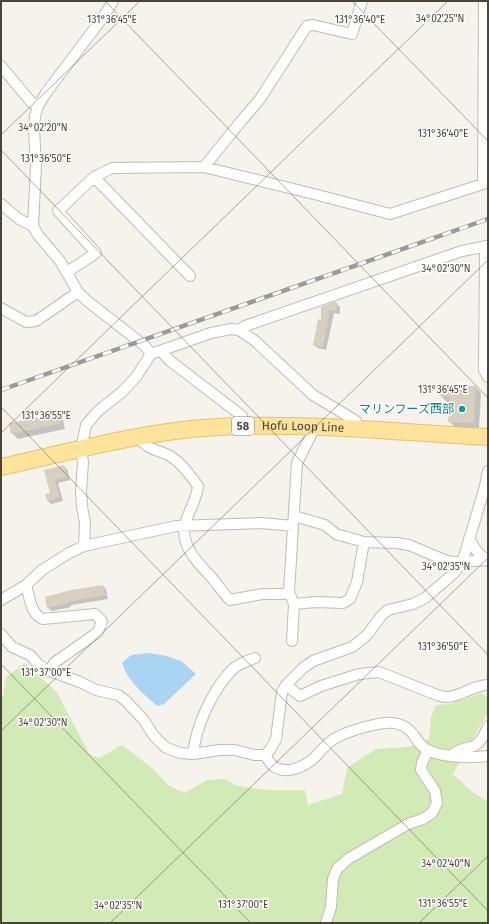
<svg xmlns="http://www.w3.org/2000/svg" width="489" height="924" viewBox="0 0 489 924" font-family="'Fira Sans','Noto Sans JP',sans-serif">
<rect width="100%" height="100%" fill="#f6f3ec"/>
<path fill="#d2eab5" d="M25,663l31,28 34,64 9,3 23,-13 30,23 17,18 16,7 22,-13 18,-1 13,7 29,4h38l3,15 34,-11 5,-26 29,-19 33,-2 20,-8 2,-22 5,-12 15,-1 30,-11 7,5v14l-35,62 18,17 17,11v121h-487v-226l2,-1 3,-19z"/>
<path fill="#a9d4f2" d="M148,653l19,3 14,5 15,13 -32,30 -7,2c-14,-13 -29,-24 -35,-43l9,-8z"/>
<path fill="#0003" d="M336,303l4,4v7l-6,-1 -8,37 -8,-2 -4,-3 8,-24v-14z
M476,387l5,6 -2,35 -24,-1 -6,-6 1,-19h-3l-6,-6z
M58,415l5,5 2,9 -47,10 -6,-6z
M63,466l4,3 3,11 -12,3 5,18 -12,3 -3,-3 -2,-6 5,-1 -6,-23z
M103,586l3,3 2,10 -37,6v2l-19,4 -4,-3 -2,-10z"/>
<path fill="#d8cfc1" d="M333,302h4l-1,9 -6,-1 -7,37 -10,-2 5,-26 3,1v-13z
M441,385l35,1 -2,37 -26,-1 2,-25 -10,-1z
M58,414l2,10 -49,10 -2,-11z
M64,465l3,12 -12,3 5,17 -13,4 -2,-7 5,-1 -6,-23z
M103,585l2,10 -37,7v1l-21,5 -2,-11 26,-7z"/>
<g fill="none" stroke-linecap="round" stroke-linejoin="round">
<g stroke="#c2bbae" stroke-width="12">
<path id="street" d="M113,1l-9,15 -58,77 -8,13 -3,10 -1,12 2,38 -3,60 5,9 22,26 18,31 8,8 59,46 6,8
M1,66l30,36 7,4
M204,167l38,-47 18,-21 47,-73 6,-1 39,9 10,-33
M94,177l96,99
M1,204l18,15 14,7
M485,246l-1,124 4,7
M67,272l29,-19 -38,-42 36,-34 18,-9 92,-1 110,27 76,20 93,-30 1,-183
M1,308l25,14 10,-1 42,-29
M239,330l6,-4 217,-75 26,-5
M161,351l8,9 73,56 3,10
M139,437c10,15 17,11 31,19 11,6 21,20 28,30 -1,14 -10,25 -13,39 -5,21 14,39 27,53 6,7 11,15 18,22l32,-6h21l6,-2
M294,516l31,9 11,9 28,8 33,1 12,2 38,16 15,2 11,-2 13,-1
M469,539l10,15 9,7
M84,546l1,-23 -3,-16 -1,-15 2,-30 -2,-13 5,-24 12,-14 24,-19 14,-15 15,-23 60,-21 20,-4 8,1 16,11 58,54 43,26 3,8
M26,585c4,12 4,29 17,34l52,-5 7,7 -4,11 -44,31 -4,8
M1,600l25,-15 16,-15 27,-17 15,-7 92,-20 85,-3 32,3
M294,604l22,-2 27,1 7,-4 7,-17 7,-40
M1,634l11,13 18,8 10,11 10,5 30,11 16,8 22,5 7,5 18,19 11,17 11,11 15,6 13,1 26,-4h16l19,5h11l5,-5 6,-11 6,-47 4,-7 17,-17 10,-7 39,-14 15,-12 15,-20 6,-5 25,-6 12,-6 28,-24 9,-11 22,-73 4,-19
M292,641l2,-37 -5,-12 8,-129 15,-30v-6
M286,685l14,11 21,-10 38,-12 20,-2 58,23c3,1 7,2 10,2 14,0 25,-12 41,-12
M193,754c3,-28 19,-63 38,-83 6,-7 16,-10 24,-13
M265,755c2,3 5,8 7,10 13,11 32,2 42,-7 7,-7 12,-14 20,-19 10,-6 23,-10 35,-13 16,-4 32,-7 44,8 4,6 8,13 15,16 15,8 43,8 60,6
M452,755c7,-8 19,-5 26,-12 4,-4 8,-11 10,-17
M326,923l5,-16 2,-28 4,-10 11,-10 60,-35 15,-5 9,-6 5,-10 -2,-12 -14,-21 1,-7 6,-13"/>
</g>
<g stroke="#e6c16a" stroke-width="18">
<g id="primary">
<path id="s1" d="M1,467c63,-14 126,-31 190,-38 99,-9 198,3 297,8"/>
</g>
</g>
<use href="#street" stroke="#fff" stroke-width="10"/>
<use href="#primary" stroke="#ffe39c" stroke-width="16"/>
<g stroke="#9a9a9a" stroke-width="4.5">
<path id="rail" d="M1,390l487,-171"/>
</g>
<use href="#rail" stroke="#fff" stroke-width="3" stroke-dasharray="9" stroke-linecap="butt"/>
</g>
<path fill="none" stroke="#4b4439" stroke-width="1" stroke-opacity="0.45" d="M105,1l383,397M352,1l136,140M1,135l139,-134M1,150l487,505M1,407l487,504M1,433l447,-432M1,664l250,259M1,731l487,-471M1,921l2,2M110,923l378,-365M419,923l69,-67"/>
<circle fill="#0f9aa8" stroke="#fff" stroke-width="1.5" cx="462" cy="409" r="4"/>
<g text-anchor="middle" stroke-width="3" stroke-linejoin="round" paint-order="stroke">
<rect fill="#fff" stroke="#817c74" stroke-width="1" x="232" y="417" width="22" height="18" rx="3"/>
<g font-size="11" font-weight="bold" fill="#4b4439">
<text x="243" y="430">58</text>
</g>
<g font-size="12" fill="#0d838f" stroke="#fff" text-anchor="end">
<text x="454" y="413">マリンフーズ西部</text>
</g>
<g font-size="12" fill="#4b4439" stroke="#fff">
<text dy="4" stroke="none"><textPath href="#s1" startOffset="306">Hofu Loop Line</textPath></text>
</g>
</g>
<g font-size="10" text-anchor="middle" fill="#4b4439" stroke="#fff" stroke-width="3" stroke-linejoin="round" paint-order="stroke">
<text x="440" y="22">34°02'25"N</text>
<text x="112" y="23">131°36'45"E</text>
<text x="360" y="23">131°36'40"E</text>
<text x="43" y="131">34°02'20"N</text>
<text x="443" y="137">131°36'40"E</text>
<text x="46" y="162">131°36'50"E</text>
<text x="446" y="272">34°02'30"N</text>
<text x="443" y="393">131°36'45"E</text>
<text x="46" y="419">131°36'55"E</text>
<text x="446" y="570">34°02'35"N</text>
<text x="443" y="650">131°36'50"E</text>
<text x="46" y="676">131°37'00"E</text>
<text x="43" y="726">34°02'30"N</text>
<text x="446" y="867">34°02'40"N</text>
<text x="443" y="907">131°36'55"E</text>
<text x="243" y="908">131°37'00"E</text>
<text x="118" y="909">34°02'35"N</text>
</g>
<rect width="489" height="924" fill="none" stroke="#4b4439" stroke-width="4"/>
</svg>
